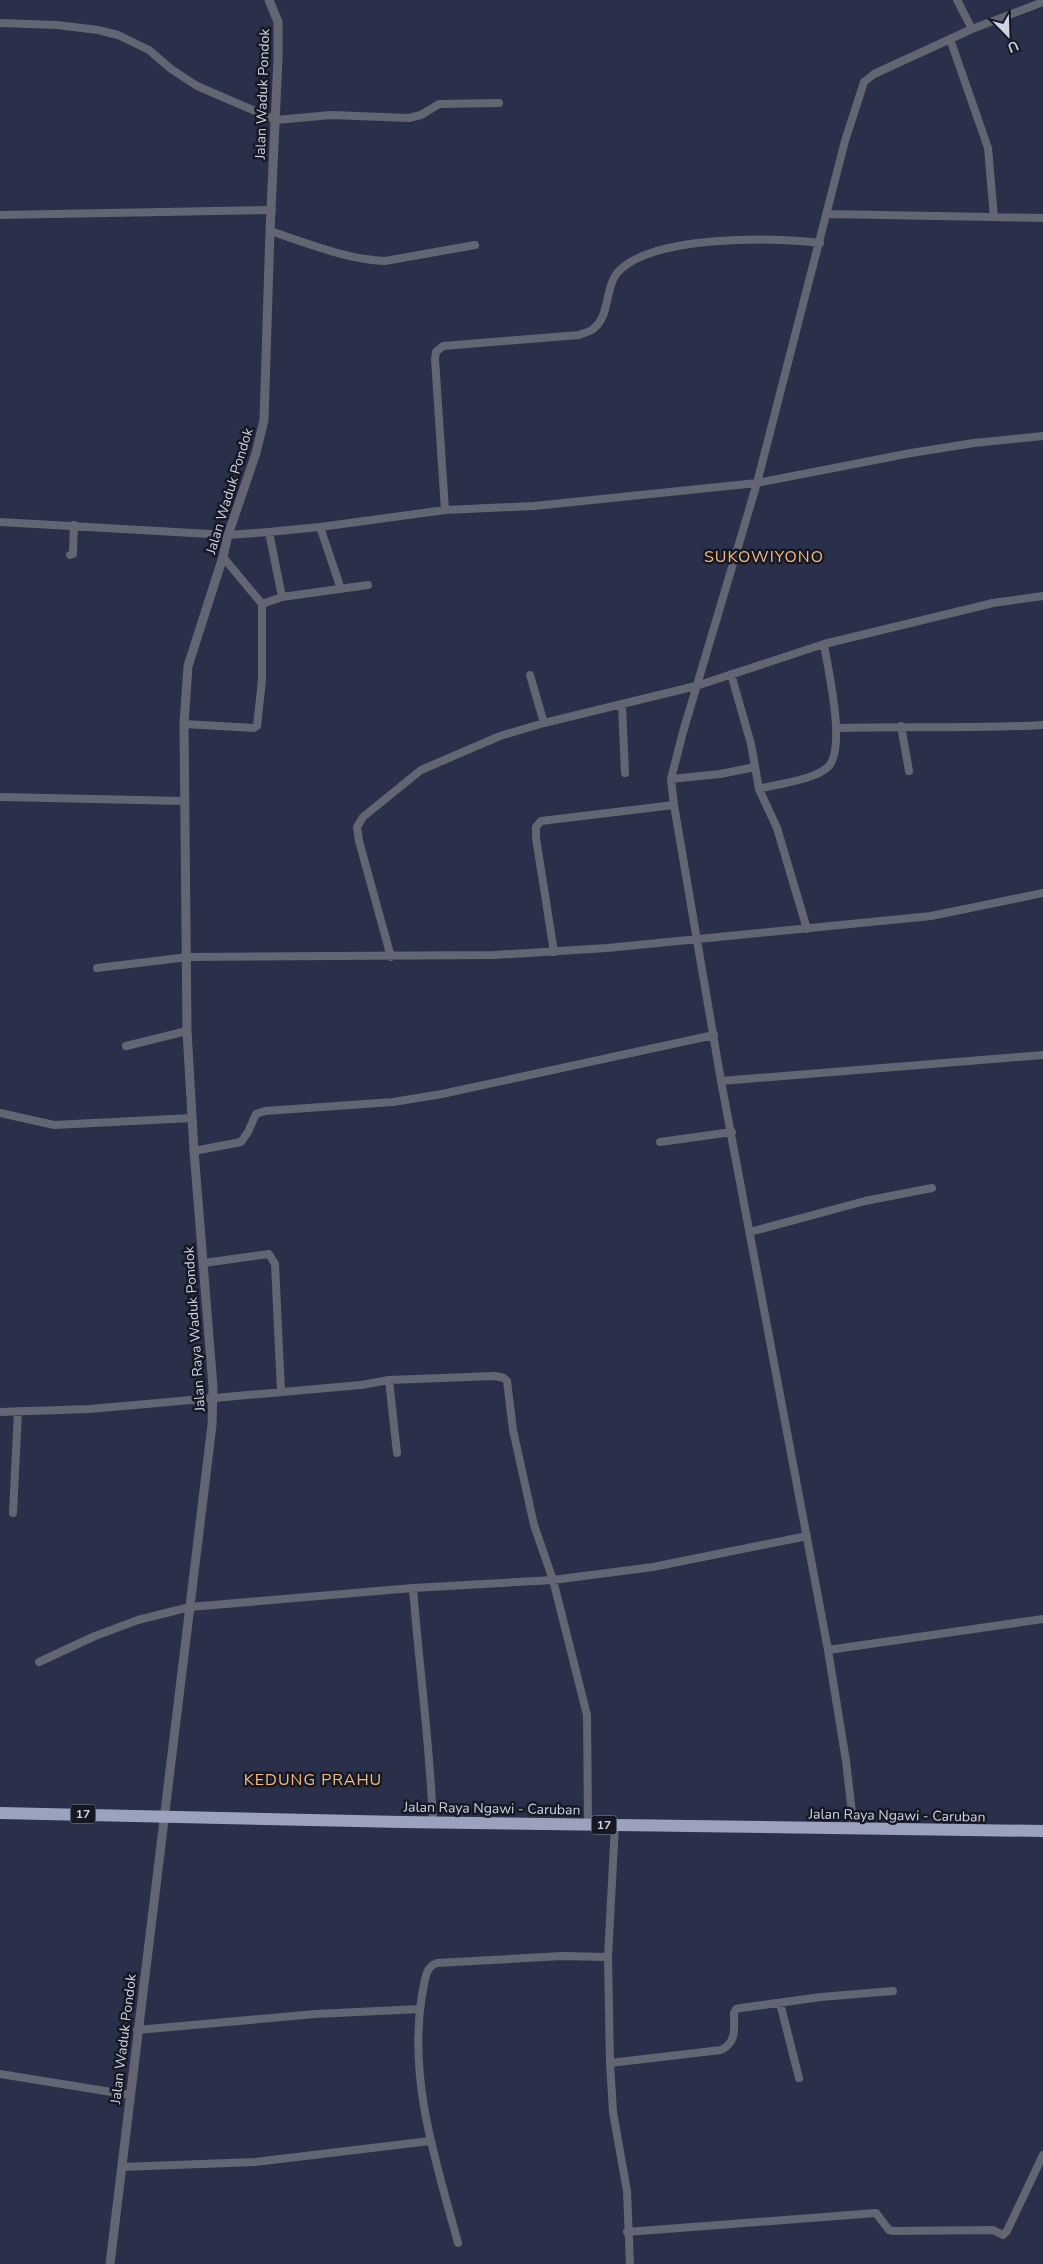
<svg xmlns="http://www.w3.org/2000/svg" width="1043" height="2264" viewBox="0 0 1043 2264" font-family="'Nunito Sans',sans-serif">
<rect width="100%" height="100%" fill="#2a3049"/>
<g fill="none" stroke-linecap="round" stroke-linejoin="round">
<path stroke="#626672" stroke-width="8" d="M957,0l15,29
M0,23l57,2 41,5 20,5 31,15 22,19 26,17 79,34 55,-5 78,3 12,-3 18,-11 60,-1
M950,39l38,109 6,69
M828,214l215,4
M0,215l272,-5
M270,231c37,12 75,28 115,30l90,-16
M445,510l-10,-151 1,-7 7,-6 136,-11c4,-2 11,-3 14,-6 18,-13 11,-43 26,-58 35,-36 154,-34 201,-28
M0,522l228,13 41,-3 51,-5 125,-17 89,-4 223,-23 154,-30 63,-10 69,-7
M320,527l21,62
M269,532l13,65
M70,555l3,-1 1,-29
M223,557l39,47 20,-7 86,-12
M731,674l20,70 8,45 18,39 30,101
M530,675l14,48
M622,705l3,68
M184,724l70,4 3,-2 5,-46v-76
M901,726l8,45
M837,728c69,-2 137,1 206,-3
M671,779l49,-5 35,-7
M759,789c18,-5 57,-9 70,-23 17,-21 -1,-96 -5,-122
M0,797l185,4
M554,952l-18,-114v-11l5,-6 133,-16
M391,957l-32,-116 -2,-14 6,-10 58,-47 79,-34 44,-13 152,-37 128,-42 169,-41 50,-7
M97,968l91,-11 306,-2 113,-7 324,-32 112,-23
M126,1046l61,-15
M721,1081l322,-26
M0,1113l54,12 138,-7
M660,1142l72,-10
M194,1151l47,-9 7,-10 8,-18 9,-3 128,-9 49,-8 272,-59
M750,1232l115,-31 67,-13
M204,1263l65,-9 6,10 6,127
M389,1380l8,73
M0,1412l90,-3 271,-24 28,-5 106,-4 9,2 3,3 6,49 21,95 19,55 34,135 1,109
M13,1513l5,-102
M413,1588c6,78 17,156 20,235
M828,1650l215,-31
M39,1662l56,-26 43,-16 52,-13 223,-19 140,-8 100,-13 154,-31
M615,1825l-7,132 2,106 3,49 14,79 3,73
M854,1830l-8,-69 -18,-111 -107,-569 -47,-276 -3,-26 12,-47 74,-249 88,-342 19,-59 10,-8 98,-45 71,-27
M780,2003l19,75
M137,2030l179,-16 104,-5
M610,2063l111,-13c16,-8 13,-21 13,-37l2,-4 5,-1 80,-11 72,-6
M0,2074l130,21
M122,2167l133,-5 175,-21
M627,2232l249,-19 13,17 4,1 100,-1 10,5 4,-4 36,-76
M458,2243c-22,-81 -50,-163 -36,-248 3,-12 2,-28 15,-32l125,-7 46,1"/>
<path stroke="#626672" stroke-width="9" d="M110,2264l102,-839 1,-38 -19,-236 -7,-120 -3,-307 4,-58 35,-109 5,-22 28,-82 8,-33 6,-189 8,-172v-37l-9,-22"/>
<path stroke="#9ba2be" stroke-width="12" d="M0,1813l402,9 641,9"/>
</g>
<g text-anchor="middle" stroke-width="5" stroke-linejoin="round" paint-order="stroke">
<g fill="#161924" stroke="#979baa" stroke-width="1">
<rect x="70.5" y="1804.5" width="25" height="19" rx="4"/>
<rect x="591.5" y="1815.5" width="25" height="19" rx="4"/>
</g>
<g font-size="12" font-weight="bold" fill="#ced3e3">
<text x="83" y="1818">17</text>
<text x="604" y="1829">17</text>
</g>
<g font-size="14" fill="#ced3e3" stroke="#161924">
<text transform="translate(262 94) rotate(-88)" y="5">Jalan Waduk Pondok</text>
<text transform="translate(229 491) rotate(-73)" y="5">Jalan Waduk Pondok</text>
<text transform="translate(194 1329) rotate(-94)" y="5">Jalan Raya Waduk Pondok</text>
<text transform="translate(492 1808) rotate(1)" y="5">Jalan Raya Ngawi - Caruban</text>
<text transform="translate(897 1815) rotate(1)" y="5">Jalan Raya Ngawi - Caruban</text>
<text transform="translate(123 2039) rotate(-83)" y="5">Jalan Waduk Pondok</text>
</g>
<g font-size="16" letter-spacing="1" fill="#f6ba82" stroke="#161924">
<text x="764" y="562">SUKOWIYONO</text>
<text x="313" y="1785">KEDUNG PRAHU</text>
</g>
</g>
<g transform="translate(1008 35) rotate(157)" stroke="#161924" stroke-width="4" paint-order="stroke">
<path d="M0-4L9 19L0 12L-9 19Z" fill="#ced3e3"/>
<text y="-8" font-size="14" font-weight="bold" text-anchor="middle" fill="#ced3e3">U</text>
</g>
</svg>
